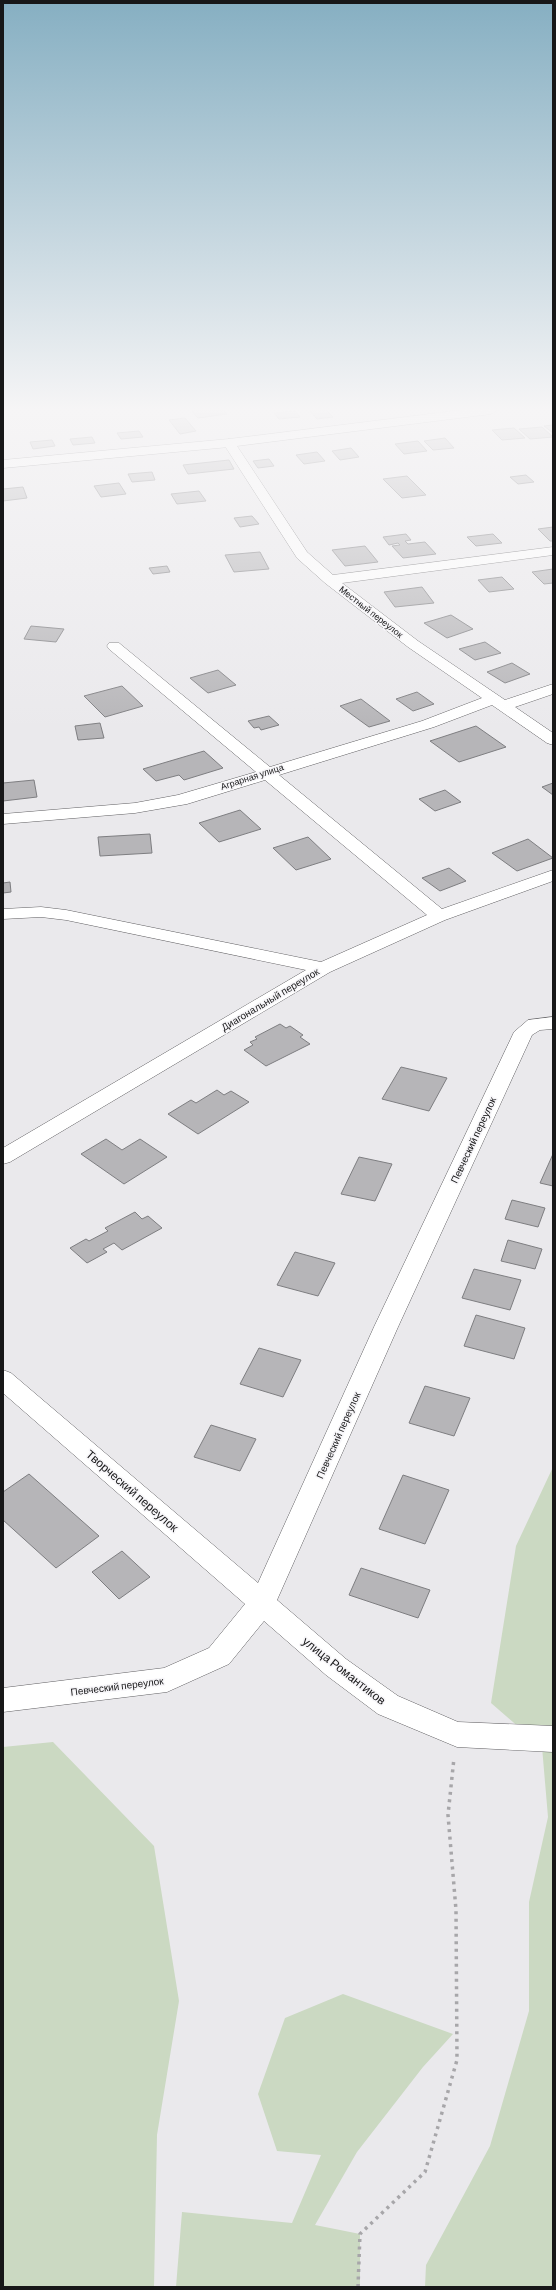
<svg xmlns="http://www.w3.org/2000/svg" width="556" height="2290" viewBox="0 0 556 2290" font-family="Barlow,sans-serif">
<rect width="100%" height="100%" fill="#eae9ec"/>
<path fill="#cbd9c2" d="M553,1467v820h-128l1,-22 64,-119 39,-135v-109l19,-85 -6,-70 -51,-44 25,-157z
M53,1742l101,104 25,155 -22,134 -3,152h-151v-540z
M343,1994l110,40 -30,33 -66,85 -42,73 45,9v53h-184l6,-75 110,11 29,-68 -44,-4 -19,-57 27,-76z"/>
<path fill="#b6b5b8" stroke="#7e7e81" d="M191,410h32l4,4 -29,4z
M326,410l7,7 -16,2 -7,-8z
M295,411l5,6 -21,2 -5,-6z
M185,418l11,13 -16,3 -11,-14z
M553,425v8l-9,-7z
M542,427l11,10 -23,2 -11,-10z
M514,428l11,10 -23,2 -10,-10z
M139,431l4,6 -22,2 -4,-6z
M92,437l3,6 -22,2 -3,-6z
M445,438l9,10 -21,2 -9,-9z
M52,440l3,6 -22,3 -3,-7z
M418,441l9,10 -23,3 -9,-10z
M351,448l8,9 -19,3 -8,-9z
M317,452l8,9 -21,3 -8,-9z
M269,459l5,7 -16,2 -5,-7z
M229,460l5,9 -46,5 -5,-9z
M152,472l3,8 -23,2 -4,-8z
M526,475l8,7 -16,2 -8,-7z
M407,476l19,19 -24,3 -19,-19z
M119,483l7,11 -25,3 -7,-11z
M23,487l4,11 -24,3v-12z
M199,491l7,10 -29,3 -6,-10z
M252,516l7,8 -19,3 -6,-9z
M553,527v14h-3l-12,-12z
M406,534l5,6 -6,1 3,3 17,-2 11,12 -33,4 -11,-12 8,-1 -2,-2 -9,2 -6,-8z
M493,534l9,9 -26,3 -9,-9z
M365,546l13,16 -33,4 -13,-16z
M260,552l9,17 -35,3 -9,-17z
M167,566l3,6 -17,2 -4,-6z
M553,569v14l-9,1 -12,-12z
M502,577l12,12 -25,3 -11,-12z
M422,587l12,16 -39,4 -11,-15z
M451,615l22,14 -26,9 -23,-15z
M31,626l33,3 -8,13 -32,-3z
M485,642l16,11 -26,7 -16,-11z
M512,663l18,11 -25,9 -18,-11z
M218,670l18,15 -28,8 -18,-15z
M122,686l21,20 -38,11 -21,-21z
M417,692l17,12 -21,7 -17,-12z
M361,699l29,22 -21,6 -29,-21z
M269,716l10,9 -18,5 -2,-3 -5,1 -6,-7z
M100,723l4,15 -26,2 -3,-14z
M476,726l30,21 -47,15 -29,-21z
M204,751l19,17 -39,12 -5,-5 -23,6 -13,-12z
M34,780l3,17 -34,4v-18z
M553,783v12l-11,-8z
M445,790l16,12 -26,9 -16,-12z
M240,810l21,19 -42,13 -20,-19z
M150,834l2,19 -52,3 -2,-19z
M308,837l23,22 -35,11 -23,-22z
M528,839l25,19 -36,13 -25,-18z
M449,868l17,13 -26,10 -18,-13z
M10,882l1,10 -8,1v-10z
M280,1024l6,4 4,-2 13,9 -3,2 10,7 -44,22 -22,-16 9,-5 -3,-3 7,-3 -2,-2z
M401,1067l46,11 -18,33 -47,-12z
M217,1090l7,5 7,-4 18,11 -51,32 -30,-20 23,-14 5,3z
M106,1139l16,11 18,-11 27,18 -43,27 -43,-30z
M553,1154v32l-13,-3z
M359,1157l33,7 -17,37 -34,-7z
M512,1200l33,8 -7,19 -33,-8z
M135,1212l7,7 6,-3 14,12 -40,22 -8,-7 -11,6 4,3 -20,11 -17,-15 16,-9 3,2 19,-10 -3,-3z
M508,1240l34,9 -7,20 -34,-8z
M295,1252l40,11 -17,33 -41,-11z
M474,1269l47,11 -11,30 -48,-12z
M476,1315l49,13 -11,31 -50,-13z
M259,1348l42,12 -18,37 -43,-13z
M425,1386l45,12 -16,38 -45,-13z
M211,1425l45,14 -16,32 -46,-14z
M29,1474l70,62 -43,32 -53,-48v-28z
M403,1475l46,15 -24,54 -46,-15z
M122,1551l28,26 -31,22 -27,-27z
M361,1568l69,22 -12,28 -69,-23z"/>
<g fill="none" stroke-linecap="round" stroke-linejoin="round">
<g stroke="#616063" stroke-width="1">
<path id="minor" d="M229,439l4,1 74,112 26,23 220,-28v8l-211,28 76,58 87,59 48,-16v10l-38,13 38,26v12l-6,-2 -55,-38 -58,22 -155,48 163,134 111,-39v11l-108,39 -115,52 -320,190 -7,2v-16l303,-178 -240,-50 -25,-3 -38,2v-10l38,-2 25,3 255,52 106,-47 -162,-135 -78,24 -52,9 -132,11v-10l132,-11 43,-8 78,-23 -147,-123 -2,-3 2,-3h10l151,124 152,-46 60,-23 -74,-51 -83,-64 -28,-25 -74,-115z
M553,1017v12l-13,1 -8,5 -134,292 -121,273 69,59 52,37 60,26 95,4v26l-96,-5 -79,-33 -52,-39 -62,-54 -35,43 -62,28 -164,20v-24l161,-20 45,-20 36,-44 -242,-211v-23l8,3 247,210 116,-256 140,-295 14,-12z"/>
</g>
<g stroke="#616063" stroke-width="1">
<path id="secondary" d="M462,410h35l-6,4 -262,33 -226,21v-8l226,-21z"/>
</g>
<path stroke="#a7a6a9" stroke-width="3.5" stroke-dasharray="3 4.5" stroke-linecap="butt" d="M358,2287l2,-53 65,-62 32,-112 -1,-150 -8,-95 6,-57"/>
<use href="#minor" fill="#fff" fill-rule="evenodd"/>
<use href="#secondary" fill="#fff" fill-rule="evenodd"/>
</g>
<linearGradient id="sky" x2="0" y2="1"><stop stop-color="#86afc2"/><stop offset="0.56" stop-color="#f6f5f6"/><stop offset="1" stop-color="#f6f5f6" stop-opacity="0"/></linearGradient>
<rect width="556" height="731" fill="url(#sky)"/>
<g text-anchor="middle" stroke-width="3" stroke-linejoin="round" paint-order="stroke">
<g font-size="9" fill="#171718" stroke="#f7f6f9">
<text transform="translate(371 612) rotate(38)" y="3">Местный переулок</text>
<text transform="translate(252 777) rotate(-18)" y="3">Аграрная улица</text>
</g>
<g font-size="10" fill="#171718" stroke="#f7f6f9">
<text transform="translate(270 999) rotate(-31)" y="4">Диагональный переулок</text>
<text transform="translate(473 1140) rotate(-65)" y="4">Певческий переулок</text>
<text transform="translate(338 1435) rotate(-66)" y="4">Певческий переулок</text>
<text transform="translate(117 1686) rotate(-7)" y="4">Певческий переулок</text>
</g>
<g font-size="12" fill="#171718" stroke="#f7f6f9">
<text transform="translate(132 1491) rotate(41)" y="4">Творческий переулок</text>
<text transform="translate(344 1671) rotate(38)" y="4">улица Романтиков</text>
</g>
</g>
<rect width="556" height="2290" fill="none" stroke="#171718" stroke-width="8"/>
</svg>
